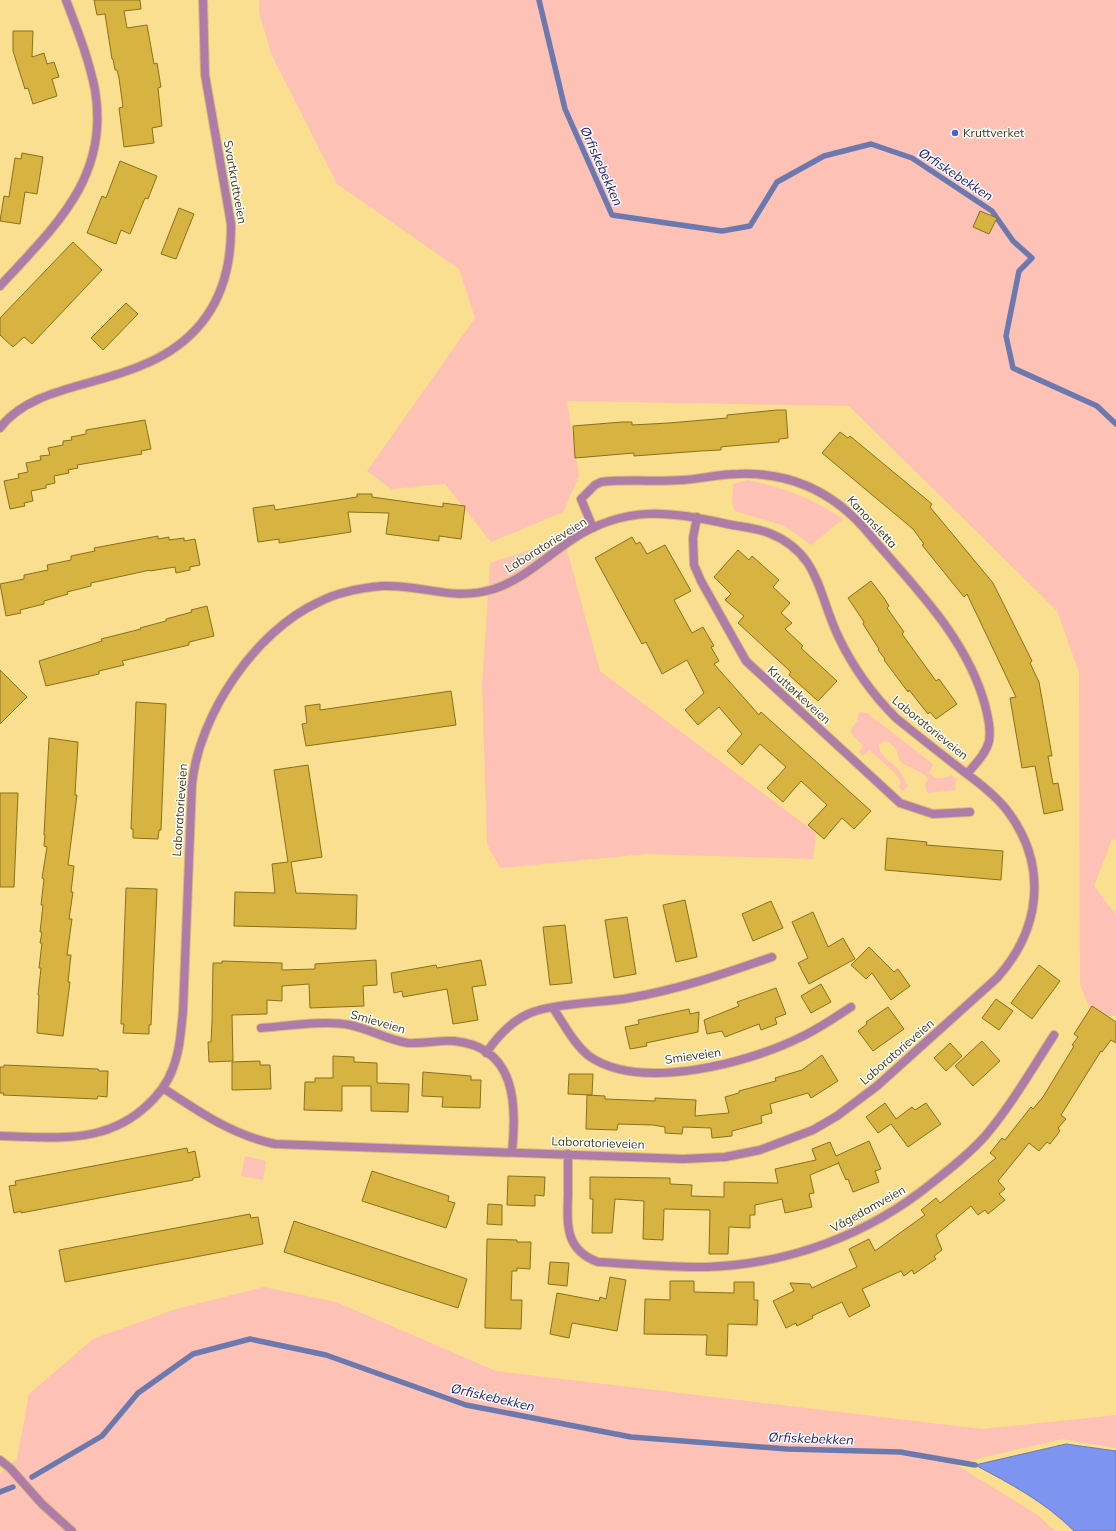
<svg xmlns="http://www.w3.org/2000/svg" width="1116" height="1531" viewBox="0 0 1116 1531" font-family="Mulish,sans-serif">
<rect width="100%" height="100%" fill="#fbdf90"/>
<path fill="#fdc1b5" d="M259,0h857v840l-4,-1 -18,47 22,29v101h-23l-13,-31 -1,-312 -22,-62 -208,-205 -282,-5 12,75 -16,36 -72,30 -46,-58 -54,5 -24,-18 108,-153 -16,-49 -122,-85 -65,-128 -13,-43z
M748,480c37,8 64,18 95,39l-32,26 -26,-19 -50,-15 -3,-8 1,-19z
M564,539l36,132 216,162 -3,26 -167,-5 -146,14 -13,-24 -5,-159 8,-122z
M859,712l8,1 66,51 -4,9c8,7 13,7 22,2l7,5 -3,2 1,8 -27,3 -3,-2 -1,-7 3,-5 -6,-6 -22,-11 -4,-13 -7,-7h-7l-3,2c-1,12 12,17 19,25 4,5 7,11 10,17l-6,5 -3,-4 2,-5 -8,-11 -24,-21 -6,6 -4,-4 4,-6 -11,-12 -1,-5 6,-8z
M245,1156l21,5 -3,19 -22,-4z
M264,1287l72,15 160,69 486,58 134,-14v33l-54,-9 -107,25 83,51 17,16h-1055v-58l17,-14 12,-65 64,-55 83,-30z"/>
<path fill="#7d95f0" stroke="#6c79af" d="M1066,1444l50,7v80h-42c-29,-29 -63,-47 -99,-66z"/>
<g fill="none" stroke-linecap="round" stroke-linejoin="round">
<path stroke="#6c79af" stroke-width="5.5" d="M539,0l26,109 47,106 110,16 28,-5 27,-44 47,-26 47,-12 41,14 80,53 21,30 19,17 -13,13 -13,65 7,32 84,38 19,18
M32,1477l70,-41 36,-43 55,-39 57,-15 76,16 140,50 165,32 156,12 113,3 75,13
M0,1492l13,-5"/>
</g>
<path fill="#d7b341" stroke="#89701b" d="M94,0h46l1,9 -17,2 3,17 20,-3 7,39 3,-1 4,24 -3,1 4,38 -10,2 2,15 -30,4 -5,-39 4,-1 -4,-29 -2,-8h-2l-2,-11h-1l-7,-45 -8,1z
M13,31h20l-1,26 12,-4 3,11 7,-2 5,15 -7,2 5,17 -24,8 -5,-16 -3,1 -12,-38z
M22,153l21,4 -6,37 -12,-2 -5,32 -20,-3 4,-25 5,1 6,-39 6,1z
M120,161l37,15 -9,23 -3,-1 -15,36 -9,-4 -5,14 -29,-11 15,-37 4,2z
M179,208l15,6 -18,45 -15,-5z
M980,211l17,7 -8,16 -16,-7z
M73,242l29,28 -70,74 -8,-7 -11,10 -13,-12v-17z
M126,303l12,11 -35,36 -12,-12z
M777,410h9l2,28 -9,1v3l-49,4 -9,1v3l-20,1 -67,5v-3l-59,5 -2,-32 49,-4h10v3l37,-2 58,-5v-3z
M145,420l6,29 -10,2 1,3 -65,11 1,3 -10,2 1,3 -15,3 1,7 -9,2v3l-15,3 2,10 -9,2 1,3 -15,3 -6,-28 15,-3 -1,-4 10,-2 -2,-9 15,-3 -1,-4 10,-1 -2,-7 15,-3v-4l9,-1 -1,-3 15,-3v-4z
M840,432l8,6 2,-2 82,68 -2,3 63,76 39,78 -2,2 9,19 13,74h-4l5,28 5,-1 5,27 -19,4 -9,-48 -13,2 -12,-70 6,-1 -49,-103 -3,3 -42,-52 2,-1 -11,-15 -91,-76z
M357,494h15v3l71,10v-4l22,3 -4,33 -22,-3v5l-53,-7 3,-21 -41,-1 3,20 -72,11v-4l-21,3 -5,-34 21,-3 1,5 82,-13z
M158,536v3l11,-2v3l15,-2v3l11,-2 5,26 -10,2v3l-14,3 -1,-6 -25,4v-1l-59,13v3l-24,6 1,2 -24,7v3l-24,6 1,3 -15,3 -6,-32 24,-5v-4l24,-5 -1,-5 24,-5v-4l24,-5 -1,-3z
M632,537l4,7 4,-2 7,12 18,-9 26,46 -17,9 18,33 11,-6 11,19 -3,1 8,14 -5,3 45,51 2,-3 110,99 -17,18 -12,-11 -18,21 -16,-14 19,-20 -26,-24 -18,21 -16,-14 19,-21 -26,-23 -18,21 -15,-14 15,-17 -23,-27 -21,18 -13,-15 19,-17 -17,-33 -25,14 -16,-32 -4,2 -47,-86z
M738,550l11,10 3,-4 27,24 -6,7 17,16 -9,10 11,10 -7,6 18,17 -2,2 36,33 -19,20 -29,-26 2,-3 -53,-49 6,-7 -19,-16 6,-6 -17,-17z
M871,581l13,17 5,8 -2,2 17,24 -2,2 34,47 3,-2 18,25 -21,15 -6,-7 -2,2 -19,-24 -1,2 -24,-32 1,-1 -7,-9 1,-1 -16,-25 1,-2 -16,-24z
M207,606l7,30 -25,6v3l-67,16 2,4 -25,6v3l-53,12 -7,-25 63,-20 -1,-2 40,-10 -1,-1 26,-7v-2l26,-7 -1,-2z
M0,670l27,27 -27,27z
M451,691l5,34 -150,21 -4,-22 5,-1 -2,-17 15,-2v6z
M136,702l30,2 -5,126h-2l-1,9 -25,-1v-9h-2z
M49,738l29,4 -3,53h2l-9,70 6,1 -3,26h2l-4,27h3l-5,36h4l-3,27h2l-7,54 -26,-3 2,-38h-1l3,-27h-2l3,-25h-2l2,-11h-2l3,-27h-2l3,-26 -2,-1 5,-31 -3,-1 1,-11h-1z
M308,765l14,92 -31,5 5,31 61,2 -1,34 -122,-3 1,-34 40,1 -3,-29 16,-2 -14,-92z
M0,793h18l-4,94h-14z
M887,838l40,4 -1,3 77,6 -2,29 -116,-10z
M126,888l31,1 -6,136h-2v9l-26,-1 1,-9h-3z
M685,900l12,57 -21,5 -13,-57z
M771,901l12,27 -30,13 -11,-27z
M813,912l15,35 15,-9 12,21 -46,25 -11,-21 10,-5 -16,-36z
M627,917l9,57 -22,4 -9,-58z
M565,925l7,58 -22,2 -7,-58z
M869,947l25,25 4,-3 12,17 -19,14 -19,-27 -6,6 -15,-14z
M376,960l1,25 -14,1 1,20 -54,2 -1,-24 -27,2v15l-15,-1v14l-35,1 1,46 -24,1 -1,-20h3l1,-20 1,-59h9v-2l60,2v7l33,-1v-5z
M481,960l5,25 -14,2 6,33 -25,4 -6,-35 -44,8 -1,-6 -8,2 -3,-20 45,-8 1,3z
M1039,965l21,16 -28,38 -21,-16z
M821,984l10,18 -20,11 -10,-17z
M776,988l10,26 -11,4 2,6 -16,6 -2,-6 -34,13 -3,-6 -15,3 -3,-14 35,-14 -2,-4z
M996,999l17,12 -14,19 -17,-12z
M1092,1006l24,16v21l-5,-3 -9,12 -1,-1 -40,64 5,4 -8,9 2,3 -10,13 -3,-2 -8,9 -10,-8 -31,38 7,8 -6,5 6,6 -17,14 -3,-4 -7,5 -7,-9 -35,29 6,15 -8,6 2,3 -22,15 -2,-4 -8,6 -3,-5 -39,18 8,17 -21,11 -7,-15 -30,14 1,2 -16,8 -1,-3 -10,5 -13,-27 21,-10 -4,-8 20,1 2,4 45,-21 -8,-18 20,-10 6,12 50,-36 -4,-5 15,-12 4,5 56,-45 -6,-5 12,-15 3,2 26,-33 2,2 10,-12 31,-51 -2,-1 6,-8 -4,-3z
M888,1007l16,22 -31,22 -15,-20 9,-7 -1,-2z
M689,1009l1,5 9,-2 -1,20 -52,11 1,3 -17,3 -5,-22 14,-3 -1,-4z
M982,1041l18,20 -27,25 -18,-20z
M950,1043l12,13 -16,15 -12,-13z
M822,1055l16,26 -27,17 -3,-5 -38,11 2,9 -11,3 1,7 -30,8v5l-20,2 -1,-10 -28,-1 -1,7 -17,-1v-6l-12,-2 -35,-1 -1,6 -31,-1 1,-34 18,1v3l50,2v-3l41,2 -1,16 34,-3 -4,-16 14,-4v-2l37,-10 -1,-3 27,-8z
M333,1056l21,1v5l23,1v20l32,1 -1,28 -37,-1v-25h-29v25l-38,-1 1,-28h10v-4h18z
M260,1061v4h10l1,24 -39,1v-28z
M4,1065l94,4 1,2h9l-1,26 -9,-1 -1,3 -94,-4 1,-2h-4v-26h4z
M423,1072l48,4v4h10l-1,28 -38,-1 1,-10 -21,-1z
M569,1074h24l-1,21 -24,-1z
M885,1103l11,16 16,-12 3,3 11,-7 15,21 -33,23 -17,-23 -13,9 -12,-16z
M869,1141l12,28 -6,2 4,11 -26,10 -5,-13 -2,1 -8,-18 1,1 -29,12 4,18 -5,1 3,13 -27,6 -3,-14 -27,6v10h-5v13l-21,-1 -1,27h-19l1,-44 -46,-1 -1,31 -20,-1 1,-38 -29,-2 -3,34h-20l1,-34h-3v-22l80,1v6l22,1 -1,11 33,1v-15l54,1 -3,-14 41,-9 -4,-11 18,-7 6,14z
M187,1148l1,5 7,-2 5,26 -7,1v2l-172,33v-2l-7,2 -5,-27 7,-1 -1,-4z
M372,1171l77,25 -1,5 7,2 -9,25 -84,-27z
M508,1176l37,1 -1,19 -9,-1v11l-28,-1z
M488,1204l14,1v20l-15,-1z
M250,1214l1,4 7,-1 5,27 -198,38 -6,-32z
M294,1221l173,58 -9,29 -174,-56z
M487,1239l30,1v2h14l-1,27 -13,-1v3h-5l-1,29h11l-1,29 -36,-1z
M550,1262l19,1 -2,23 -19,-2z
M610,1277l16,3 -9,51 -45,-8 -3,15 -19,-4 7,-41 42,8 1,-4 6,2z
M670,1281h24v11l40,1v-11h20v18h4l-1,25 -29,-1 -1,32 -21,-1 1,-20 -63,-1 1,-35 25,1z"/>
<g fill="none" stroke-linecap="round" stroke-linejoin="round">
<g stroke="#d6be78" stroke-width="10">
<path id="minor" d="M0,286c54,-59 110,-108 95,-196 -6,-31 -18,-61 -29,-90
M697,517l-4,21 1,27 7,16 45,80 154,142 33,11 37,-2
M593,528l-12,-29 14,-14 6,-3c27,-3 55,0 82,-2 18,-1 36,-6 55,-6 51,-2 92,16 126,54 46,55 102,107 121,177 3,12 6,24 4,36 -3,13 -14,23 -22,33
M553,1008c11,16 21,36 36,48 51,36 159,7 210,-18 18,-8 35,-20 52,-31
M261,1028c27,-2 63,-8 89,-3 20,4 37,15 58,18 15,1 30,-3 46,-2 62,6 63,63 58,111
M486,1053c11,-16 24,-31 42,-39 24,-11 73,-11 101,-16 52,-9 94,-24 143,-41
M0,1136c51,1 101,9 143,-27 13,-11 24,-24 30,-41 7,-18 8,-38 10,-57l9,-227c7,-69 63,-153 127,-182 19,-10 41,-14 63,-16 41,-2 69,16 112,3 30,-10 53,-33 79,-50 52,-34 98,-28 154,-15 14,3 29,4 42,9 51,20 49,62 70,105 14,29 34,57 57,80 22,18 44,35 67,53 15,11 31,23 43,38 42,54 36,119 -9,169l-120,108 -40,30 -24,14 -53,20 -35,7 -42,2 -408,-15c-43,-9 -77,-33 -112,-56
M568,1154c0,14 0,28 0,41 -1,30 -3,55 30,67 37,2 73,6 109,5 82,-3 161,-32 225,-84 19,-15 38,-30 54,-48 26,-31 46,-66 68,-100
M0,1460l10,8 32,36 30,27"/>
</g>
<g stroke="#d6be78" stroke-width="10">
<path id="tertiary" d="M0,428c19,-26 55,-36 84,-44 25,-7 50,-14 72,-25 55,-28 76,-76 75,-135l-26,-149 -2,-75"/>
</g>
<use href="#minor" stroke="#af7ba8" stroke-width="8"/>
<use href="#tertiary" stroke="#af7ba8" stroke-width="8"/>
</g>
<circle fill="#495fd3" stroke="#fff" stroke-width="1.5" cx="955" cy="133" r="4"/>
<g text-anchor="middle" stroke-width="3" stroke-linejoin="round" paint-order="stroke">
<g font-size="12" fill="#443918" stroke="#fff" text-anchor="start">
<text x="963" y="137">Kruttverket</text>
</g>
<g font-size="12" fill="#443918" stroke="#fff">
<text transform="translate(235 182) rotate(80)" y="4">Svartkruttveien</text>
<text transform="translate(872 522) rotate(47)" y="4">Kanonsletta</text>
<text transform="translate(546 545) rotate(-32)" y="4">Laboratorieveien</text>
<text transform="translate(799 695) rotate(42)" y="4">Kruttørkeveien</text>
<text transform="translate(930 728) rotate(39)" y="4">Laboratorieveien</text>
<text transform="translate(180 810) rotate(-86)" y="4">Laboratorieveien</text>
<text transform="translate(378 1022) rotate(16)" y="4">Smieveien</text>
<text transform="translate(897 1052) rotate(-41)" y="4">Laboratorieveien</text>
<text transform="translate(693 1056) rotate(-8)" y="4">Smieveien</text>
<text transform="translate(598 1143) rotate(2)" y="4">Laboratorieveien</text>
<text transform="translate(868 1209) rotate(-29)" y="4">Vågedamveien</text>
</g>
<g font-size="13" font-style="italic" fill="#18177f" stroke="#fff">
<text transform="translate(602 166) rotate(66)" y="5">Ørfiskebekken</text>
<text transform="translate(956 174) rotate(33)" y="5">Ørfiskebekken</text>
<text transform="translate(493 1397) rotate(13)" y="5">Ørfiskebekken</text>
<text transform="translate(811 1438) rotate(2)" y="5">Ørfiskebekken</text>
</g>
</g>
</svg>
